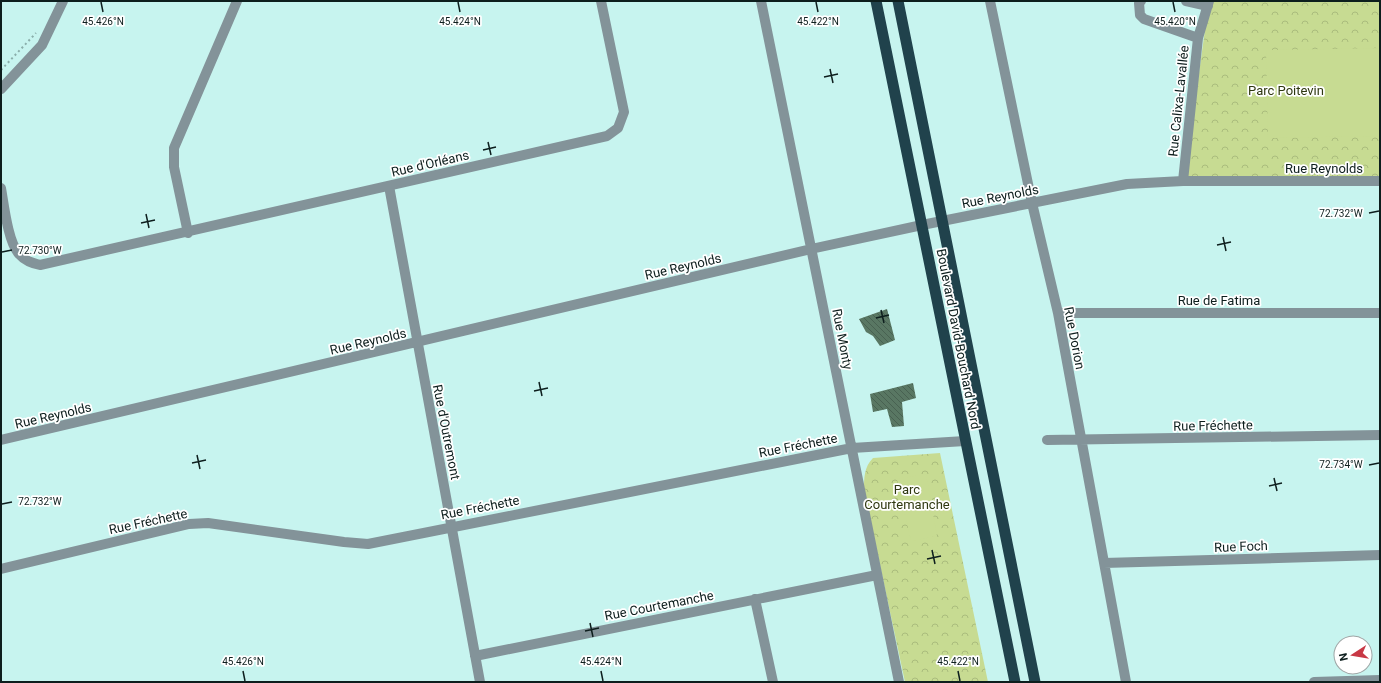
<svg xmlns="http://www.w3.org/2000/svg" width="1381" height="683" viewBox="0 0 1381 683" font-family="Roboto,sans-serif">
<defs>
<pattern id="forest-crowns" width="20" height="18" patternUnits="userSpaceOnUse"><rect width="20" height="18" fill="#c7db92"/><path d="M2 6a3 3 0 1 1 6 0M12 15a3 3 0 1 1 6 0" fill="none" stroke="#aabc7d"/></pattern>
<pattern id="building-back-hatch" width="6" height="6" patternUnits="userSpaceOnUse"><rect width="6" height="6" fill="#597763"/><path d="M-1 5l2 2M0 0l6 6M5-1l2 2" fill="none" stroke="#486151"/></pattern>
</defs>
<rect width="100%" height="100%" fill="#c7f4ef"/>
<path fill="url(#forest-crowns)" d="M1209,1h171v176l-196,4z
M940,453l48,229h-83l-41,-192c0,-12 0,-23 9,-32z"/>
<path fill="#c7db92" d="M1380,48v88l-112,2 -2,-88z
M926,474l11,62 -26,5 -14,-62z"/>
<path fill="url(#building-back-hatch)" d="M887,309l8,31 -15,6 -7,-10 -7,-4 -7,-13z
M913,383l3,15 -14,4 2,24 -12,1 -5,-18 -14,3 -3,-18z"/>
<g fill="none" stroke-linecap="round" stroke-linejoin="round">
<path stroke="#8aaeaa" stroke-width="2" stroke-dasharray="2 3" stroke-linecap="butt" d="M1,70l35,-37"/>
<path stroke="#839399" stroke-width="10" d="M761,1l138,681
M990,1l42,202 26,110 68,369
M1141,1l-2,2 1,12 4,4 54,19
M1186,1l22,5
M1183,181l15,-143 11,-37
M389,186l91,496
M1,188c3,17 7,54 18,66 6,7 13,9 21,11l567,-129 11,-8 6,-16 -23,-111
M188,233l-14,-66v-19l63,-147
M1058,313h322
M1,440l810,-191 111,-24 205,-41 56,-3h197
M1047,440l333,-5
M1104,563l276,-8
M1,569l188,-45 19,-1 136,19 24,2 484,-96 113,-7
M755,599l18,83
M475,656l402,-81
M1314,682l66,-2"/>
<path stroke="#839399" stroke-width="10" d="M1,89l41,-44 21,-44"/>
<path stroke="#20424c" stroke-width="11" d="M876,1l139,681
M898,1l137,681"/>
</g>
<path fill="none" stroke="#0d1e1d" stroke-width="1.5" d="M101,2l2,10M458,2l2,10M816,2l2,10M1173,2l2,10M830,69l3,14M824,77l14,-3M488,142l3,13M483,150l13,-3M1369,213l10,-2M146,214l3,14M141,223l14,-3M1223,237l3,14M1217,245l14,-3M2,252l10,-2M881,310l3,13M876,318l13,-3M539,382l3,14M534,391l14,-3M197,455l3,14M192,463l14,-3M1369,465l10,-2M1274,478l3,13M1269,486l13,-3M2,504l10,-2M932,550l3,14M927,559l14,-3M590,623l3,14M585,631l14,-3M243,671l2,10M601,671l2,10M958,671l2,10"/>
<g text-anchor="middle" stroke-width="3.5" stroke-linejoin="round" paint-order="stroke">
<g font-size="13" fill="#2f3810" stroke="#fff">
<text x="1286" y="95">Parc Poitevin</text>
<text x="907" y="494">Parc<tspan x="907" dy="15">Courtemanche</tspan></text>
</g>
<g font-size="13" fill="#0d1e1d" stroke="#fff">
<text transform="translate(1178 101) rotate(-84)" y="5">Rue Calixa-Lavallée</text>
<text transform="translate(430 163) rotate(-13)" y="5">Rue d'Orléans</text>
<text x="1324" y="173">Rue Reynolds</text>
<text transform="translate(1000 196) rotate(-11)" y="5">Rue Reynolds</text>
<text transform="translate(683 266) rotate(-13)" y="5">Rue Reynolds</text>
<text x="1219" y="305">Rue de Fatima</text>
<text transform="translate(1075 338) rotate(79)" y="5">Rue Dorion</text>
<text transform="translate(843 339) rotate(79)" y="5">Rue Monty</text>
<text transform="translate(959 339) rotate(79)" y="5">Boulevard David-Bouchard Nord</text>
<text transform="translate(368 341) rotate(-13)" y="5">Rue Reynolds</text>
<text transform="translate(53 415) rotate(-13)" y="5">Rue Reynolds</text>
<text transform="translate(1213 425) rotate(-1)" y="5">Rue Fréchette</text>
<text transform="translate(447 432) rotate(79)" y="5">Rue d'Outremont</text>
<text transform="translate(798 445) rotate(-11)" y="5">Rue Fréchette</text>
<text transform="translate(480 507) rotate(-11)" y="5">Rue Fréchette</text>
<text transform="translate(148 521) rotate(-12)" y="5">Rue Fréchette</text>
<text transform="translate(1241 546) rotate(-2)" y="5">Rue Foch</text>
<text transform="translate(659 605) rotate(-11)" y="5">Rue Courtemanche</text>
</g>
</g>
<g font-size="10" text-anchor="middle" fill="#0d1e1d" stroke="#fff" stroke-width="3.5" stroke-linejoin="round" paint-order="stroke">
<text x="103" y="25">45.426°N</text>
<text x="460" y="25">45.424°N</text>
<text x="818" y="25">45.422°N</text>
<text x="1175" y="25">45.420°N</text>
<text x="1341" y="217">72.732°W</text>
<text x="40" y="254">72.730°W</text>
<text x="1341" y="468">72.734°W</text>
<text x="40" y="505">72.732°W</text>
<text x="243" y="665">45.426°N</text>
<text x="601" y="665">45.424°N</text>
<text x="958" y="665">45.422°N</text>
</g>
<rect width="1381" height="683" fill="none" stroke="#0d1e1d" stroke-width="4"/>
<g transform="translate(1353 655) rotate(258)"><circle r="19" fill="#ffffff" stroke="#9ea5a5"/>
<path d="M0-3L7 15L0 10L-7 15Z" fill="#c83845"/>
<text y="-6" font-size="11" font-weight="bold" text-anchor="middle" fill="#0d1e1d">N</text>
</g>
</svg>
